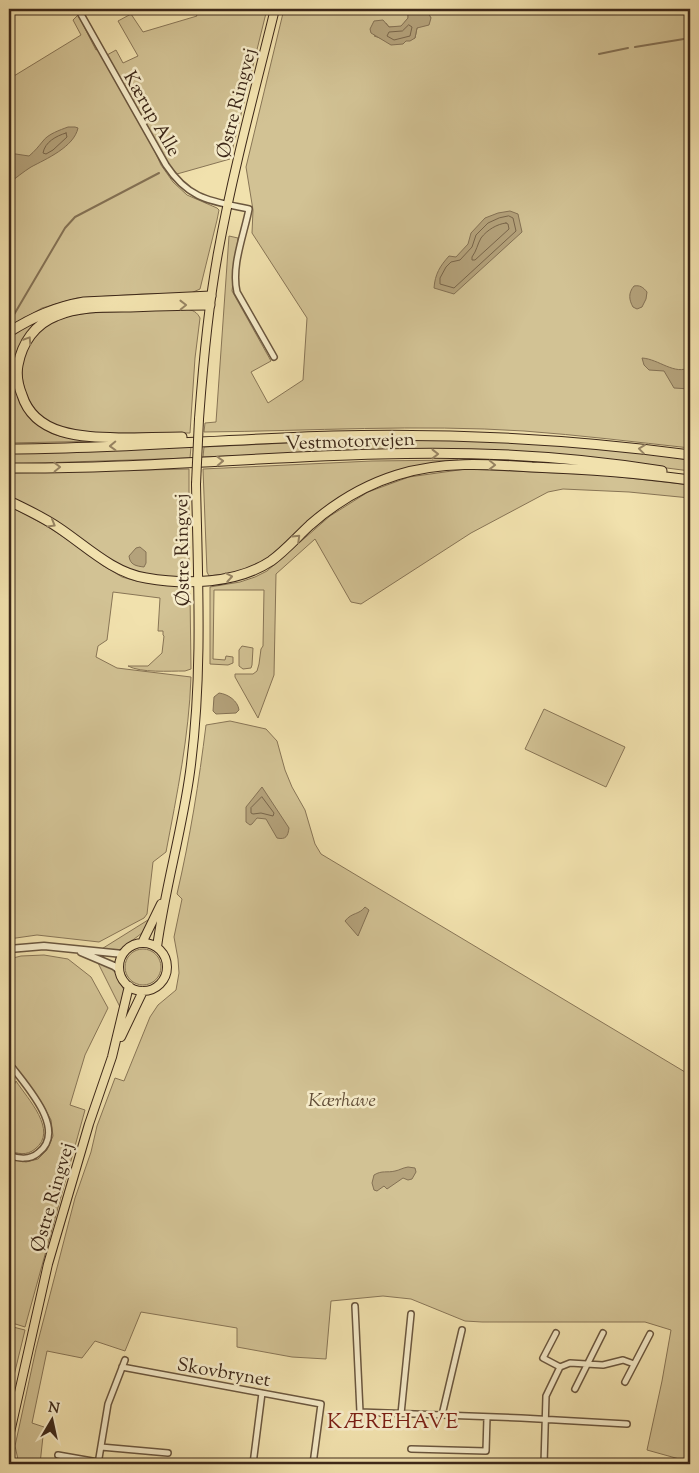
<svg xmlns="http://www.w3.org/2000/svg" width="699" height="1473" viewBox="0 0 699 1473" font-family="'Sorts Mill Goudy',serif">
<rect width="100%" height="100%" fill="#f1e1ad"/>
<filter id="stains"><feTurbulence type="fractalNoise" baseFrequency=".004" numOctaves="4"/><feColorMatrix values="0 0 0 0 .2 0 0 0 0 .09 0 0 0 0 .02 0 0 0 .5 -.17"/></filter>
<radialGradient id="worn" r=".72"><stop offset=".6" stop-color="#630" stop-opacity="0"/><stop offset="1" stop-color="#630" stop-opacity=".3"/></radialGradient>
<path fill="#d2c294" stroke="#887556" d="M193,9h74l-37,150 -53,15 -9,-11 -61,-108 9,-5 7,13 15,-7 -20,-35 13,-7 12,18 54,-16z
M284,9h126l-2,1v8l-7,9h-12l-3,-4 -12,13c13,5 27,6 41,2l2,-10 14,-10 -5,-9h264v439c-55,-6 -111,-13 -166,-17 -106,-7 -213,0 -320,1l1,-9 11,-1 13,-186 9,2 -6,53 39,70 -20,11 17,31 35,-23 4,-62 -55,-85 1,-23 -7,-43z
M78,15l18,35 2,-1 53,94 10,22 12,17 14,13 30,13 2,2 -2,10 -17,69 -9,4 -48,1 -66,4 -35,10 -33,19v-248l72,-44 -8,-15z
M89,306l-57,23 -16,53c6,10 21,40 29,47 12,11 44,10 60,12l-96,2v-108l25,-16z
M186,309c7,1 11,3 14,9l-5,40 -5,75c-22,0 -45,0 -68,0 -19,0 -42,2 -60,-5 -45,-16 -55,-76 -14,-103 12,-8 26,-10 40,-12z
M409,439c94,2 188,6 281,21v11l-93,-12 -267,-7 -127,5 1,-10 125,-6z
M191,447l-1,11 -181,6v-11z
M458,460v3l-105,28 -82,67 -26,13 -36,5 -2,-4 -4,-103 169,-8z
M189,469v107l-4,1c-23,0 -41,-2 -62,-10l-114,-69v-25z
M466,469l137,6 87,10v13l-61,-6 -66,-3 -15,3 -77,41 -110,71 -10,-2 -36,-63 -39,35 -2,101 -16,43 -23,-41v-3h18l4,-3 2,-7 2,-15 2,-3 1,-56h-50l-1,69 12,1 1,-4 7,1v6l-5,2 -18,-1v-77l30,-5 15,-5 12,-6 63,-55 38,-24 41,-15z
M9,506l36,19 40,26 17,14 20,12 14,4 43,4 11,8 1,76 -6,2c-16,0 -44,2 -57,-5h20l14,-13 2,-17 -1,-1v-4h-5l2,-33 -47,-6 -6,48 -9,6 -2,11 21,11 74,9c-2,59 -14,117 -25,175l-13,10 -6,52 -3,4 -45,24 -62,-7 -28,4z
M242,646l11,2 -1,17 -1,3 -8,1 -4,-3v-16z
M544,709l81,38 -19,40 -81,-38z
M230,721l36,8 11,12 8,29 7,17 13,23 10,34 6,10 369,221v387l-43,-12 15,-69 9,-51 -26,-8h-163l-17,-1 -54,-22 -28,-3 -52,5 -5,58 -34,-2 -55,-10v-19l-96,-16 -16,39 -30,-10 -13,17 -35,-7 -15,72 12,4 -4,37h-21l-4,-18 21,-97 39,-151 16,-46 6,-26 18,-48 9,3 26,-64 8,-12 18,-15 3,-17 -1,-14 -4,-22 8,-38 -5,-5c13,-56 22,-112 29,-169z
M148,920h2l-8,13 -21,16 -4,2 -17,-1z
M125 967a18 18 0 1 1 36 0a18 18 0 1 1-36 0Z
M44,955l24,4 23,18 17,31 -23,47 -15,50 15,5 -60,217 -16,-5v-163l17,3 12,-3 9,-9 6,-14 -2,-16 -8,-15 -34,-48v-98l12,-3z
M97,961l15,6 3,5 9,18 -2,18 -2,-1z
M16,1081c11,17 43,50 19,68 -8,7 -18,5 -26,1v-54z
M9,1326l16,4 -16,66z"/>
<path fill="#b4a27b" stroke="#847154" d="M410,9h16l5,9 -2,7 -12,3 -2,10 -5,3h-4l-3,3 -12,1 -20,-12 -1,-4 4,-8 9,-1 6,7 12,-1 7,-8v-8z
M68,127h7l3,1c-4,19 -32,31 -47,39 -8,5 -15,11 -22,16v-30l20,3c6,-5 9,-9 14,-15 5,-7 17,-11 25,-14z
M510,211l8,3 4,18 -68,62 -20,-6c1,-14 6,-22 15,-32l7,1 12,-13 3,-11 14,-15 13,-5z
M634,286c6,-1 9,1 13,6l-1,7 -4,8 -5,2 -4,-2c-4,-7 -5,-14 1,-21z
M642,358c17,1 33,18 48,9v22l-16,-1 -10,-17 -15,-1 -5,-5z
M140,547l6,5v11l-2,4c-8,-1 -14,-2 -15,-11l7,-8z
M219,693c9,1 19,8 20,17l-3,3 -20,1 -3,-3 1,-14z
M262,787l27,41c-1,8 -3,12 -12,10l-11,-19 -9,-1 -5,6 -2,1 -4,-3v-15z
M365,907l4,3 -11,26 -13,-15c7,-9 14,-6 20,-14z
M408,1167l7,1 1,4 -4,7 -4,1 -5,-2 -16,11 -3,-3 -7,5 -3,-1 -2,-7 2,-8c8,-5 13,-2 21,-4 5,-1 7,-3 13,-4z"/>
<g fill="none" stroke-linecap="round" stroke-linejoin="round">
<path stroke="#78654a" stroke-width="1" d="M409,25l3,2 -2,9 -16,4 -7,-4 2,-4 13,-1z
M66,133l1,4 -14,13 -7,4 -3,-1c2,-11 13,-17 23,-20z
M509,216l4,2 3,13 -62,57 -14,-4v-6l6,-11 5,-5 9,-2 12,-13 4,-12 12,-12 11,-5z
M506,223l2,1 1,5 -34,31h-3v-3c5,-7 5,-12 9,-19 6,-8 16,-14 25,-15z
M262,797l12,16 -1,3 -12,-3 -8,1 -2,-1v-5z"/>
<path stroke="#847154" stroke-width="2" d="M635,47l55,-9
M599,54l29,-6
M12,318l53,-90 10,-11 84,-44"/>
<g stroke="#6a563e" stroke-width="8">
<path id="minor" d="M78,9l88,156c23,35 45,36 83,44 -5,26 -18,57 -12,83l37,65
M9,1063c15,21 60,67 29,90 -8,7 -20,6 -29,2
M355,1306l5,106 161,6 106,6
M556,1333l-13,25 17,9
M122,1367l199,37 -8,60
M625,1382l25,-48
M575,1389l28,-56
M401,1414l10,-100
M442,1415l20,-85
M101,1447l67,6
M411,1449l75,2 1,-34
M58,1455l40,7
M98,1464l10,-60 17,-44
M253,1464l9,-71
M544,1464l2,-68 14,-29 10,-4 33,2 20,-5 11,4"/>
</g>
<g stroke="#6a563e" stroke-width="9">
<path id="tertiary" d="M9,949l35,-3 79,8
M81,952l33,14 5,4"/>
</g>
<g stroke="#3d2819" stroke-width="10">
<path id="primary" d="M199,419c4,-55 9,-111 19,-166 15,-82 37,-163 57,-244
M119 967a24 24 0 1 1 48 0a24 24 0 1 1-48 0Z
M142,943l19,-39
M157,947c8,-59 25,-116 33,-175 13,-96 8,-192 6,-288
M121,1037l22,-46
M9,1437l39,-173 41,-140 23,-67 17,-71"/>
</g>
<g stroke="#3d2819" stroke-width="11">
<path id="motorway" d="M9,332c24,-15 46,-25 75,-30l127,-6
M182,437c-20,0 -40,1 -60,1 -37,-1 -87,-1 -100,-43 -4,-10 -6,-20 -4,-30 4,-22 17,-41 38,-49 23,-10 50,-9 74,-9 27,-1 54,-2 80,-2
M9,449c108,0 216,-10 324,-13 121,-3 237,3 357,19
M9,468c123,1 247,-11 370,-14 94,-3 191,2 283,17
M9,501c17,8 34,16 50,27 27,18 54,45 87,50 40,7 90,6 125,-17 14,-10 26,-24 39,-36 25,-22 55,-40 87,-50 44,-14 90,-11 135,-8 53,2 106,6 158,13"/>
</g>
<use href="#minor" stroke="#f6ecca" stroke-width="5"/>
<use href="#tertiary" stroke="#f6ecca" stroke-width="6"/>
<use href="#primary" stroke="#f1e1ad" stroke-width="8"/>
<use href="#motorway" stroke="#f1e1ad" stroke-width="9"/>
<g stroke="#3d2819" stroke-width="10" stroke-linecap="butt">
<path id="primary-bridge" d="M196,484l3,-65"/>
</g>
<use href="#primary-bridge" stroke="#f1e1ad" stroke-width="8"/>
</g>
<defs><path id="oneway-chevron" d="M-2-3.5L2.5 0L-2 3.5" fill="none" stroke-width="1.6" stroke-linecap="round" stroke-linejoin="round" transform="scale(1.25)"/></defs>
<g stroke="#978463">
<use href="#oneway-chevron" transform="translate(183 305) rotate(-1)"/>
<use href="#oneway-chevron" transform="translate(28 340) rotate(-57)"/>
<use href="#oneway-chevron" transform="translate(113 446) rotate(178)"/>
<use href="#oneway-chevron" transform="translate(642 449) rotate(-173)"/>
<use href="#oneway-chevron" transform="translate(435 454)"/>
<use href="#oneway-chevron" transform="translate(220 461) rotate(-2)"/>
<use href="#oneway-chevron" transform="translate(492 465) rotate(1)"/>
<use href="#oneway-chevron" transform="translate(57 467) rotate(-1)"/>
<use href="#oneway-chevron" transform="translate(52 524) rotate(30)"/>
<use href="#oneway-chevron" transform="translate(297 538) rotate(-44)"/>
<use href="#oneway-chevron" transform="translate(229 577) rotate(-10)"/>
</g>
<g text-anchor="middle" stroke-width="5" stroke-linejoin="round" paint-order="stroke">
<g font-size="19" fill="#3d2819" stroke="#f6ecca">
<text transform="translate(235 103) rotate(-76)" y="7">Østre Ringvej</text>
<text transform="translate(153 113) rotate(60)" y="7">Kærup Alle</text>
<text transform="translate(350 440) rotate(-2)" y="7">Vestmotorvejen</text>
<text transform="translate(181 550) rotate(-91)" y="7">Østre Ringvej</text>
<text transform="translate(51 1197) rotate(-74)" y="7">Østre Ringvej</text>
<text transform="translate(224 1371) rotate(10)" y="7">Skovbrynet</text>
</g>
<g font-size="19" font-style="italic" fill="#624e38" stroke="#f6ecca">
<text x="342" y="1106">Kærhave</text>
</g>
<g font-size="21" letter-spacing="1" fill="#7a1f14" stroke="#f6ecca">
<text x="393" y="1428">KÆREHAVE</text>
</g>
</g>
<rect width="699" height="1473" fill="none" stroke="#f1e1ad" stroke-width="30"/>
<rect x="10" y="10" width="679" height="1453" fill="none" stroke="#3d2819" stroke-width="2.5"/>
<rect x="15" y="15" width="669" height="1443" fill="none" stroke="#3d2819"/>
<g transform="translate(52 1420) rotate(9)" stroke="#f6ecca" stroke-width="4" paint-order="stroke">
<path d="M0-4L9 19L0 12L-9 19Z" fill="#3d2819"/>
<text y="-8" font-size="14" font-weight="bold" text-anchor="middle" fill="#3d2819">N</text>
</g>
<rect width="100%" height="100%" filter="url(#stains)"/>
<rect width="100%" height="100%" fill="url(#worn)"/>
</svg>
